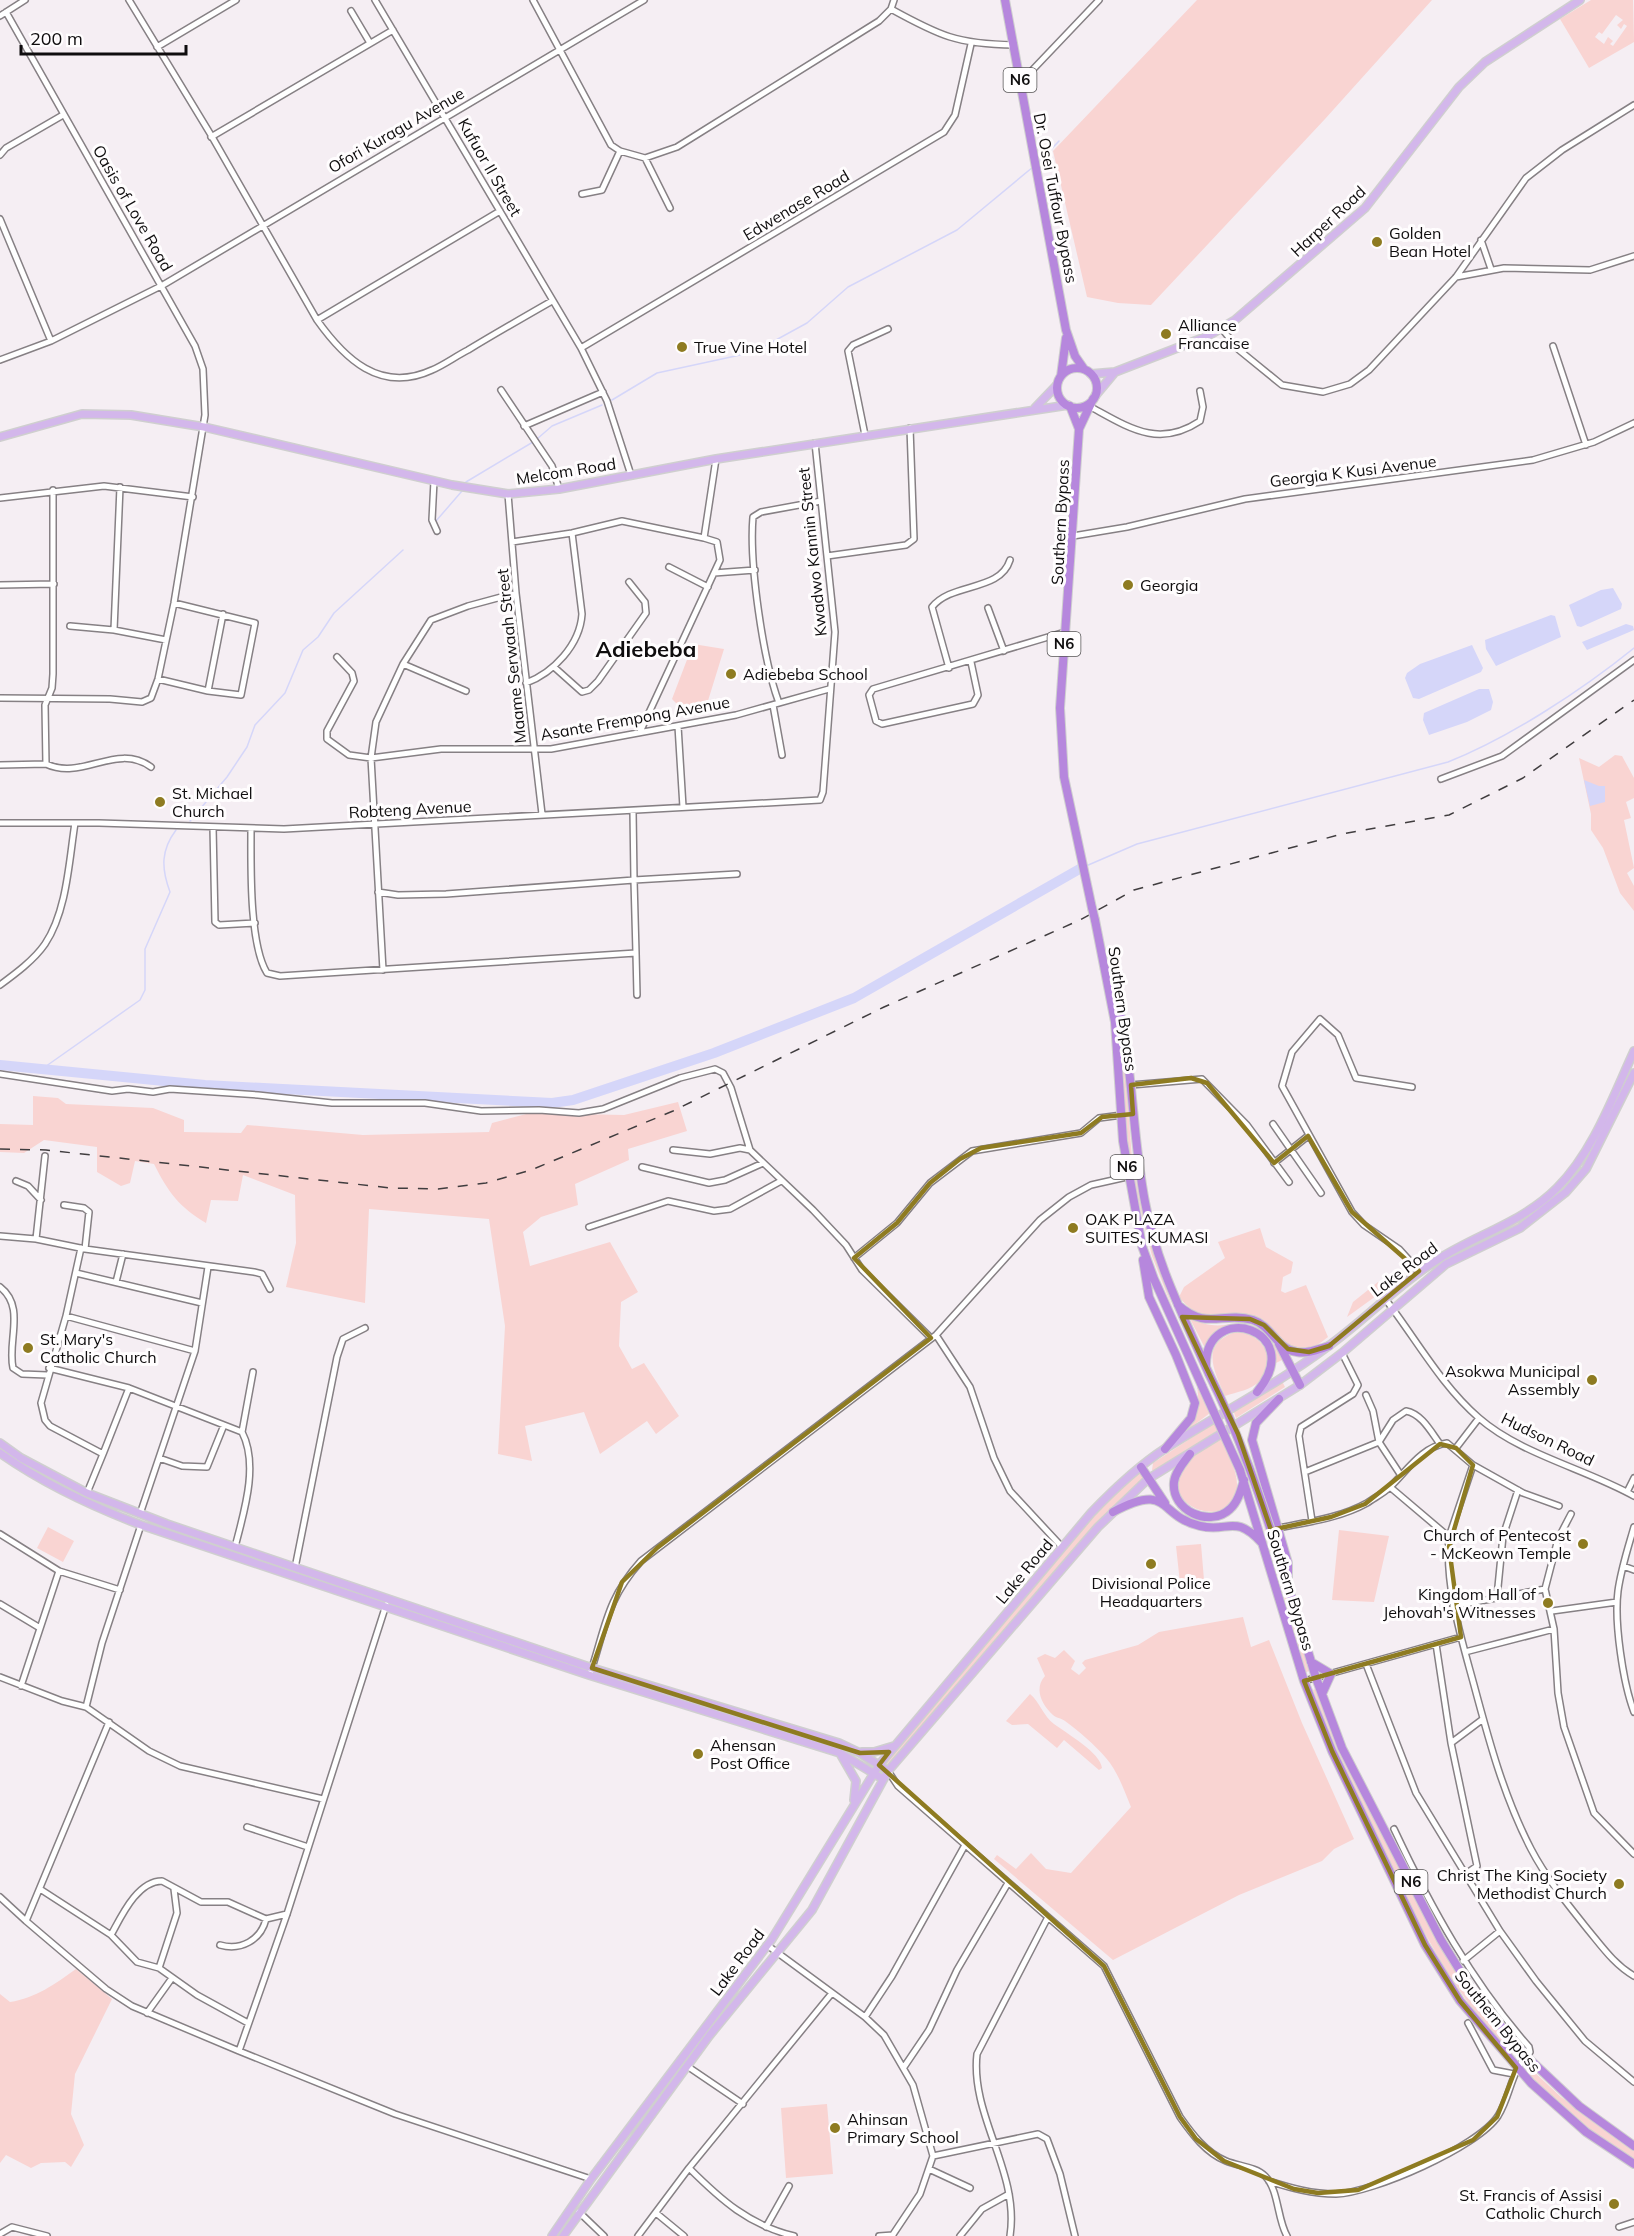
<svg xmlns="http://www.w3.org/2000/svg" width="1634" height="2236" viewBox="0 0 1634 2236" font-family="Mulish,sans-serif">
<rect width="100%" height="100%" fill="#f5eef3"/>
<path fill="#f9d4d2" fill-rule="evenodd" d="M1197,0h235l-107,119 -174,186 -33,-2 -31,-6 -34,-146z
M1591,0h42l1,42 -45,26 -29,-49zM1616,15l7,5 -6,5 4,4 3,-5 3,2 -14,20 -3,-2 3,-3 -5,-4 -4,7 -9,-7 4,-5 3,2z
M693,644l31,5 -17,55 -24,6 -11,-11z
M1615,755l7,1 12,22v20l-8,4 5,16 -7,2 10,48 -7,5 7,13v25l-14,-18 -17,-45 -12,-18v-16l-12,-56 20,9z
M1118,1021h3l12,149 -3,-1z
M33,1096l25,2 8,6 87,4 31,12v12l57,1 6,-8 116,10 126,-3 3,-9 38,-10 94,2 54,-13 9,29 -59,18 1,11 -54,24 3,21 -37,12 -18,15 7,34 80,-24 28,50 -17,10 -2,44 13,23 12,-6 35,53 -23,18 -9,-13 -47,33 -16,-42 -59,14 7,35 -34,-7 7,-128 -16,-107 -120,-10 -4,94 -79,-16 10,-44 -1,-48 -52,-20 -5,26 -27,-1 -5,23c-27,-16 -38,-31 -52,-59l-19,-3 -5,22 -9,3 -24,-14v-25l-53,-7 -20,13 -24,-1v-28l33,1z
M1616,1097l2,3c-28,56 -58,105 -116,134 -21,11 -43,19 -63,30l31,-21 52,-24 33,-26z
M1133,1180h3l14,61 24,71 -22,-56z
M1260,1228l6,19 27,15 -2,11 -8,4 -2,14 4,2 21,-8 22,52c-9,7 -17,14 -29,12 -20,-4 -25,-27 -44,-33 -31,-10 -47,16 -76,-19l5,-10 41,-29 -7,-16z
M1378,1282l16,1 -47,34 6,-15z
M1189,1317c45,26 54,-23 95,42l-8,4c-2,-19 -20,-50 -45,-36 -9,4 -18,16 -25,23z
M1236,1332c25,0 44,28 24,49 -9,9 -23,11 -35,15 -11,-26 -26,-52 11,-64z
M1282,1381l3,6 -49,31 -3,-8z
M1197,1384l13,29 -29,22 13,-16 5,-13z
M1214,1423l4,7 -62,41 -4,-1 1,-7z
M1221,1438c6,15 17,33 16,49 -1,45 -81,23 -54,-21 8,-13 26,-20 38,-28z
M1140,1471l6,7 -82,82 -173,205 -4,1 -2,-4 211,-249z
M1259,1511l51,160 -4,1z
M48,1527l26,14 -11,21 -26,-14z
M1339,1530l50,6 -15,66 -42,-2z
M1201,1544l3,36 -24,3 -4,-37z
M1243,1617l8,30 18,-7 33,83 52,116 -20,10 -12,12 -83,34 -126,65 -119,-101 3,-4 19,14 15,-16 15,16 25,4 60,-66c-7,-17 -13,-35 -25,-49 -11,-13 -27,-27 -41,-37 -4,-3 -9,-3 -12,-6 -12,-11 -19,-27 -8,-39l-8,-18 8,-4 10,4 9,-8 11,11 -4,8 8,6 7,-7 -4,-5 3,-3 53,-15 21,-13z
M1317,1688l121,251 79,111 -5,5c-56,-57 -93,-129 -127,-201 -26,-54 -52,-108 -72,-164z
M1030,1694c10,8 13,22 24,30 12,9 47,29 48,44l-3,2 -35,-30 -7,8 -29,-24 -16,1 -6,-4z
M76,1969l36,30 -37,75 -4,40 13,31 -13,22 -6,-5 -24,1 -10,5 -25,-13 -6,8v-169l10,8c26,-4 45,-18 66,-33z
M1531,2069l30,28 73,52v10l-41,-27 -68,-59z
M827,2104l6,70 -47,4 -5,-70z"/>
<path fill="#d5d6f9" d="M1613,588l9,16 -1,5 -40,18 -4,-1 -8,-21 32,-15z
M1551,615l4,1 6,21 -65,29 -10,-17 -1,-9z
M1626,624l7,2 1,4 -47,20 -5,-8z
M1472,645l11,23 -2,4 -62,27 -6,-1 -8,-20 2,-5 13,-9z
M1479,689h10l4,13 -2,8 -24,12 -38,13 -6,-15 1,-7z
M1584,780l15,6h6v16l-15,4z"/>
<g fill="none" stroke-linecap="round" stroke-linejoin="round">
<path stroke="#d5d6f9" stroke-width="1.5" d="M1039,162l20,-21
M612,400l45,-27 97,-21 53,-29 41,-36 109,-57 76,-63
M537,439l15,-13 50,-21
M466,482l67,-40
M436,521l26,-30
M190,821l37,-44 20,-30 8,-22 30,-32 18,-43 15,-13 16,-24 69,-63
M1086,866l51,-22 311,-82c61,-24 134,-72 186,-114
M42,1069l98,-69 5,-10v-41l25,-57c-9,-24 -9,-42 6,-62"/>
<path stroke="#d5d6f9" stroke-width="10" d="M0,1065l205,20 347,18 21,-3 141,-47 140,-55 229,-131"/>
<g stroke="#868084" stroke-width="8">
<path id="minor" d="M129,0l82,135 106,185c27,38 63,74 115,50 12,-5 24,-14 36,-20 28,-17 56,-33 84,-49
M375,0l206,348 26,53 24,74
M533,0l78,145 9,6 25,7 32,-11 202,-126 12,-12 3,-9
M891,9c49,27 66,35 123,36
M351,11l19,32
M0,16l25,-16
M157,47l79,-47
M1021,82l78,-82
M211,137l182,-107
M0,155l6,-7 57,-33
M645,158l25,50
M582,194l20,-4 18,-39
M0,219l51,122
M1481,240l10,29
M1456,277l48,-9 86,2 44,-14
M317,320l183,-109
M1222,329l17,21 43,35 41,7 27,-8 19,-14 87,-93 70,-99 36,-28 72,-45
M1553,346l33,99
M581,348l363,-216 11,-17 16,-71
M0,360l51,-19 112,-56 481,-285
M501,390l51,76 7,23
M1089,406c39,21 69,43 111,15l3,-14 -3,-16
M524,426l79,-34
M865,435l-17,-84 5,-6 35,-16
M434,481l-2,39 5,11
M120,487l-6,143 52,10
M508,494l8,99 26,221
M0,498l104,-12 89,11
M1073,536l54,-9 118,-28 288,-39 61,-18 40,-19
M512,542l60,-9 50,-12 82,17
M827,556l79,-11 8,-6 -4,-111
M669,567l39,20
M714,573l41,-3
M0,585l54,-1
M988,608l16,43
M70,626l44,4
M337,657l15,16 2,8 -27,50v8l22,16 22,3 70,-9h110l185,-34 93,-26
M971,662l7,33 -5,9 -91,20 -6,-3 -7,-26 4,-6 192,-57
M403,664l63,27
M554,667l28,25 7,-2 9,-9 48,-68 -1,-11 -16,-20
M949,668l-17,-61c20,-25 68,-15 78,-47
M158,679l50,12 33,4 14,-72 -81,-20
M526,683c27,-10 54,-38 56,-69l-10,-81
M208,691l15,-77
M0,698l110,1 32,3 9,-4 7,-19 16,-76 31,-188 -2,-46 -8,-23 -189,-334
M779,703c-16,-43 -30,-140 -26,-186l8,-5 60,-11
M773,705l9,50
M678,726l5,81
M640,732l80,-172 -3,-18 -13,-4 12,-79
M46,764c37,17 70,-22 105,3
M0,765l46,-1 -1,-59 7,-17 1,-14v-184
M1441,779l61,-23 132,-96
M0,823h99l185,6 536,-29 3,-8 12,-160 -20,-189
M213,827l2,95 4,3 36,-2
M251,829c0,35 -2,115 16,144l13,3 356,-23 -2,-73 103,-6
M378,892l20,3 48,-1 188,-14 -1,-69
M636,953l1,42
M383,970l-12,-212 5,-36 27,-58 28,-44 37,-14 48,-13
M0,985c15,-11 34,-25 45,-41 22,-33 24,-83 30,-121
M0,1074l112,17 16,-2 25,3 17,-3 88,6 74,8h93l56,8 58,-1 40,3 24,-4 77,-31 35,-9 8,4 8,15 19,62
M1131,1085l71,-6 45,46 42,57
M1412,1087l-56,-9 -18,-43 -18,-16 -28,33 -10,34 70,126 12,13 35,24 20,22
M1273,1124l48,69
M673,1150l37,4 30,-6 10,2 63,60 33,35 16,25 69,68
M1274,1163l34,-27
M642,1167l67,16 16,-3 38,-17
M16,1181l12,5 13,14
M64,1205l20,3 5,4 -4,37
M589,1227l79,-26 46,10 16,-2 51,-28
M0,1236l36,3 49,10 169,23 8,2 8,15
M36,1239l9,-83
M81,1248l-15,68 -25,87 4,17 5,6 53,28 -16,39
M854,1258l43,-35 33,-40 42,-32 109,-18 18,-15 23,-3
M76,1273l126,30
M116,1282l7,-28
M0,1287c26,20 7,54 13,81l9,6 25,1
M1386,1300c30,39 55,85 93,118 41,36 107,51 155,78
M66,1316l129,35
M936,1335l34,52 24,71 16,33 52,56
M49,1368l80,20 113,44c17,33 2,80 -7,115
M1366,1395l7,16 6,31 21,32
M242,1432l11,-60
M1456,1448l23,-30
M103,1454l26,-66
M159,1458l23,8 25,1 17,-42
M1473,1465l-24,72c-4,50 12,100 25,148 15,56 30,112 57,164 15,29 38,57 58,82 14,17 26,34 45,45
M1305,1472l74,-30 14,-22 13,-9c16,3 25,21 34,33
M1390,1487l59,50
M1627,1492l7,-14
M140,1514l55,-163 13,-84
M1571,1514l-13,25 -13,50 9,40 4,64 6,34 30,86 40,41
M1312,1521l-13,-85 2,-9 52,-33 5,-9 -16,-32
M141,1525l-39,118 -16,64 63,44 31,15 143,33
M1634,1527c-6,21 -13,42 -16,64 -4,31 5,92 16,121
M1278,1528c30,-6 62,-10 89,-25 7,-5 17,-10 23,-16 17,-16 31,-40 57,-44l26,22 50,28 36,13
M0,1534l59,37 61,19
M1623,1566l11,4
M295,1568l42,-211 6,-18 22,-11
M1497,1597l6,-61 15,-46
M0,1604l40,24
M386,1605l-99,309 -48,137 156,63 196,65
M1453,1606l92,-17
M1552,1611l65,-9
M1436,1644l15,99
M1465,1652l89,-23
M1366,1664l50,129 84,138 36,50 49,60 49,41
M591,1671c15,-46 16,-72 50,-110l295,-226 104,-115 29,-23 22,-12 49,-11
M0,1677l62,24 24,6
M1304,1681l157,-44
M21,1686l38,-115
M888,1771l10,15 206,180 76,151c12,17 26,36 46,44 12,5 30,6 39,15 14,14 12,43 22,60
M247,1827l61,20
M1464,1875l13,-9 -26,-123 32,-24
M40,1889l71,46 26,27 22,6 38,27 51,28
M0,1897l26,24 83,-199
M26,1921l80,68 26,17 107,45
M111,1935c10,-18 26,-54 51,-54l39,21h27l38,17 21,-5
M220,1945c21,6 41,-5 46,-26
M767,1945l98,72 19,18 29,50 20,71 -13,38 -28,42
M1463,1961l37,-30
M159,1968l18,-55 -3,-24
M147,2013l25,-35
M865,2017l27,-41 73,-131
M1468,2023l25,47 21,4
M687,2066l56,38
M904,2067l25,-37 28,-60 51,-87
M933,2156l105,-22 9,5 13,35 15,62
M689,2168c32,32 60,57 105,68
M929,2169l41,19
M1269,2181c22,7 43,13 67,13 36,-1 142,-47 162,-78 14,-23 11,-42 32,-64l-1,-5c-57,-65 -98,-139 -135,-218
M579,2212l25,24
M656,2213l28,23
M766,2227l23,-41
M1619,2227l15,-5
M0,2234l12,-7 35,9
M638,2236l51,-68 143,-175
M879,2236l14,-1
M960,2236l22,-27 27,-15
M1010,2236c10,-64 -40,-120 -33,-182l71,-137"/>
</g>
<g stroke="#cfcfcf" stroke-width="10">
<path id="major" d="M1091,374l24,-2 93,-36 27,-16 130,-112 94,-121 26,-25 95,-62
M1095,396l20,-24
M1035,408l22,-23
M0,437l82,-23 49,1 73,12 248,58 56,9 51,-5 157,-30 352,-54
M0,1443l21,15 66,35 80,31 425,144 247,75 21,10 28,18
M0,1453c44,31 91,53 141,72l448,150 251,78 43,26
M862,1752h12l20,-6
M841,1755l15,26 -2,19
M552,2236l39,-57 181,-240 107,-174 212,-252c23,-24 47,-47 75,-65 53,-34 110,-63 161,-101 38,-27 70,-62 110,-87 40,-26 85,-37 120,-72 36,-36 56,-91 77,-137
M563,2236l146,-200 103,-126 76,-139 210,-244 50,-48 152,-94 42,-32 104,-89 74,-36 46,-36 20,-23 48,-96"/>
</g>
<g stroke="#cfcfcf" stroke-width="10">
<path id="highway" d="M1005,0l61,330 9,26 9,13
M1057 388a20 20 0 1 1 40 0a20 20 0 1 1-40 0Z
M1061,376l5,-38
M1070,406l9,23
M1092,908l-28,-131 -4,-69 19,-279 14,-30
M1095,920l20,102 8,119 19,105 12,33 48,107
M1109,971c25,75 21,154 36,231 11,62 39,115 64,172
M1143,1260l6,37 27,58 19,48 -4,15 -26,31
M1178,1305c29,26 44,6 75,15 19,6 23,29 44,32 11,2 22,-3 32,-6
M1279,1344l21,41
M1206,1366c-1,-67 103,-37 51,26
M1279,1399l-23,24 -4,17 36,123v15
M1190,1454c-6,8 -15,18 -16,28 -3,29 36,46 56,27 8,-7 11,-19 14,-29
M1141,1467l24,36
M1240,1470l64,211 28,70 93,194 35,56 71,82 55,49 48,32
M1113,1512c58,-31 44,4 87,14 29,7 34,-13 62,17
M1280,1559l36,119 26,70 99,192 34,55 51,61 53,50 55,40
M1311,1662l20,12 -9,20"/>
</g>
<use href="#minor" stroke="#fff" stroke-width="5"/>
<use href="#major" stroke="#d3b7eb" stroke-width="7"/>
<use href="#highway" stroke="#b687dd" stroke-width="8"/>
<path stroke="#403d3f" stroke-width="1.5" stroke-dasharray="10 10" stroke-linecap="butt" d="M0,1149l46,1 345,38 47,1 48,-6 45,-13 142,-59 211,-104 196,-87 54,-30 208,-56 107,-19 74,-37 111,-78"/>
<g stroke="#cfcfcf" stroke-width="10" stroke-linecap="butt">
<path id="highway-bridge" d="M1092,908l3,12
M1209,1374c30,60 51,121 71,185
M1202,1386l38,84"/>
</g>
<use href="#highway-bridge" stroke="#b687dd" stroke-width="8"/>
</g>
<path fill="none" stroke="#8e7b21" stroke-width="4.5" stroke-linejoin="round" d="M1191,1078l16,5 67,80 34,-27 44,76 67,59 -90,75 -20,6 -21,-3 -24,-24 -14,-6 -68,-2 56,117 33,96 60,-13 34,-13 75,-60 16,4 17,17 -24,82 12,90 -157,44 28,70 93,194 35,56 56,67 -19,49 -24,23 -115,50 -40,3 -24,-4 -70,-28 -28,-22 -16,-22 -76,-151 -225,-201 10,-13 -29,1 -268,-85 30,-86 35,-34 274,-210 -77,-80 43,-35 33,-40 30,-24 21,-11 100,-15 21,-16 31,-3 -2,-29z"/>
<g fill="#8e7b21" stroke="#fffdfe" stroke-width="2">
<circle cx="1377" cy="242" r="6"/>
<circle cx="1166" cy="334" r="6"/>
<circle cx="682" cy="347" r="6"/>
<circle cx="1128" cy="585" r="6"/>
<circle cx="731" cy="674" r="6"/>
<circle cx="160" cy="802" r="6"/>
<circle cx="1073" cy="1228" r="6"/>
<circle cx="28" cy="1348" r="6"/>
<circle cx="1592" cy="1380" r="6"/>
<circle cx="1583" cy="1544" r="6"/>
<circle cx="1151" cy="1564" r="6"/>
<circle cx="1548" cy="1603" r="6"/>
<circle cx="698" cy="1754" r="6"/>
<circle cx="1619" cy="1884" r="6"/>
<circle cx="835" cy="2128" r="6"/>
<circle cx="1614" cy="2204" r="6"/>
</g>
<g text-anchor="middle" stroke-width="6" stroke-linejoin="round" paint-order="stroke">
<g fill="#fffdfe" stroke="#575556" stroke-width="1.5">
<rect x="1003.5" y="68" width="33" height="24" rx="4.5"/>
<rect x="1047.5" y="632" width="33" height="24" rx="4.5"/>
<rect x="1110.5" y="1155" width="33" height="24" rx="4.5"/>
<rect x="1394.5" y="1870" width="33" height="24" rx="4.5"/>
</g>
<g font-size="15" font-weight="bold" fill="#0f0d0e">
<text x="1020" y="85">N6</text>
<text x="1064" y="649">N6</text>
<text x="1127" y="1172">N6</text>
<text x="1411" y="1887">N6</text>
</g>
<g font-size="16" fill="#0f0d0e" stroke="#fffdfe">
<text transform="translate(396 130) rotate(-30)" y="6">Ofori Kuragu Avenue</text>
<text transform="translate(490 167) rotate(60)" y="6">Kufuor II Street</text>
<text transform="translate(1056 198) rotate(79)" y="6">Dr. Osei Tuffour Bypass</text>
<text transform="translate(796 205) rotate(-31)" y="6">Edwenase Road</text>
<text transform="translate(133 208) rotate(60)" y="6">Oasis of Love Road</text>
<text transform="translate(1328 221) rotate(-43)" y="6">Harper Road</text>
<text transform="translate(566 471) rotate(-9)" y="6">Melcom Road</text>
<text transform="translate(1353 471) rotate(-7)" y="6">Georgia K Kusi Avenue</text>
<text transform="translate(1060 522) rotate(-87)" y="6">Southern Bypass</text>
<text transform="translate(812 552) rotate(-96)" y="6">Kwadwo Kannin Street</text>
<text transform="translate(511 656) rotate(-96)" y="6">Maame Serwaah Street</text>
<text transform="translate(635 718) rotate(-10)" y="6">Asante Frempong Avenue</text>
<text transform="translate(410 809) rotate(-3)" y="6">Robteng Avenue</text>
<text transform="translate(1123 1009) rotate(82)" y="6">Southern Bypass</text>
<text transform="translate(1404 1269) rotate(-37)" y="6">Lake Road</text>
<text transform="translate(1548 1439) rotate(26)" y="6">Hudson Road</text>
<text transform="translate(1024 1571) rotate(-50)" y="6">Lake Road</text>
<text transform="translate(1291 1590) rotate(73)" y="6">Southern Bypass</text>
<text transform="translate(737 1962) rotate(-53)" y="6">Lake Road</text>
<text transform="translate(1498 2021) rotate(51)" y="6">Southern Bypass</text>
</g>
<g font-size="16" fill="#0f0d0e" stroke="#fffdfe" text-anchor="start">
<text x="1389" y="239">Golden<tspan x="1389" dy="18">Bean Hotel</tspan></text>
<text x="1178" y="331">Alliance<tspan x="1178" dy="18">Francaise</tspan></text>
<text x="694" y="353">True Vine Hotel</text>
<text x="1140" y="591">Georgia</text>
<text x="743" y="680">Adiebeba School</text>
<text x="172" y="799">St. Michael<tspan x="172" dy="18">Church</tspan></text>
<text x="1085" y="1225">OAK PLAZA<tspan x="1085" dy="18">SUITES, KUMASI</tspan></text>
<text x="40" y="1345">St. Mary's<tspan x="40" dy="18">Catholic Church</tspan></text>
<text x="1580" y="1377" text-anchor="end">Asokwa Municipal<tspan x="1580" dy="18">Assembly</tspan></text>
<text x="1571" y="1541" text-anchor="end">Church of Pentecost<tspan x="1571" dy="18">- McKeown Temple</tspan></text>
<text x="1151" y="1589" text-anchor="middle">Divisional Police<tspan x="1151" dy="18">Headquarters</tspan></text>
<text x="1536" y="1600" text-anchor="end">Kingdom Hall of<tspan x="1536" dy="18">Jehovah's Witnesses</tspan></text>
<text x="710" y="1751">Ahensan<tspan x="710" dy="18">Post Office</tspan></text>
<text x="1607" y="1881" text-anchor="end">Christ The King Society<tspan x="1607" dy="18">Methodist Church</tspan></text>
<text x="847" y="2125">Ahinsan<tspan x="847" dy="18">Primary School</tspan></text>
<text x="1602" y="2201" text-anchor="end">St. Francis of Assisi<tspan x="1602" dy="18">Catholic Church</tspan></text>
</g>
<g font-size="22" font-weight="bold" fill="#0f0d0e" stroke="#fffdfe">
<text x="646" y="657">Adiebeba</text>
</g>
</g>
<path d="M21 45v9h165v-9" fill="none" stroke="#0f0d0e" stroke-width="3"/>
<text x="30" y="45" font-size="18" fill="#0f0d0e" stroke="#fffdfe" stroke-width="4.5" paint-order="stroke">200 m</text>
</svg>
